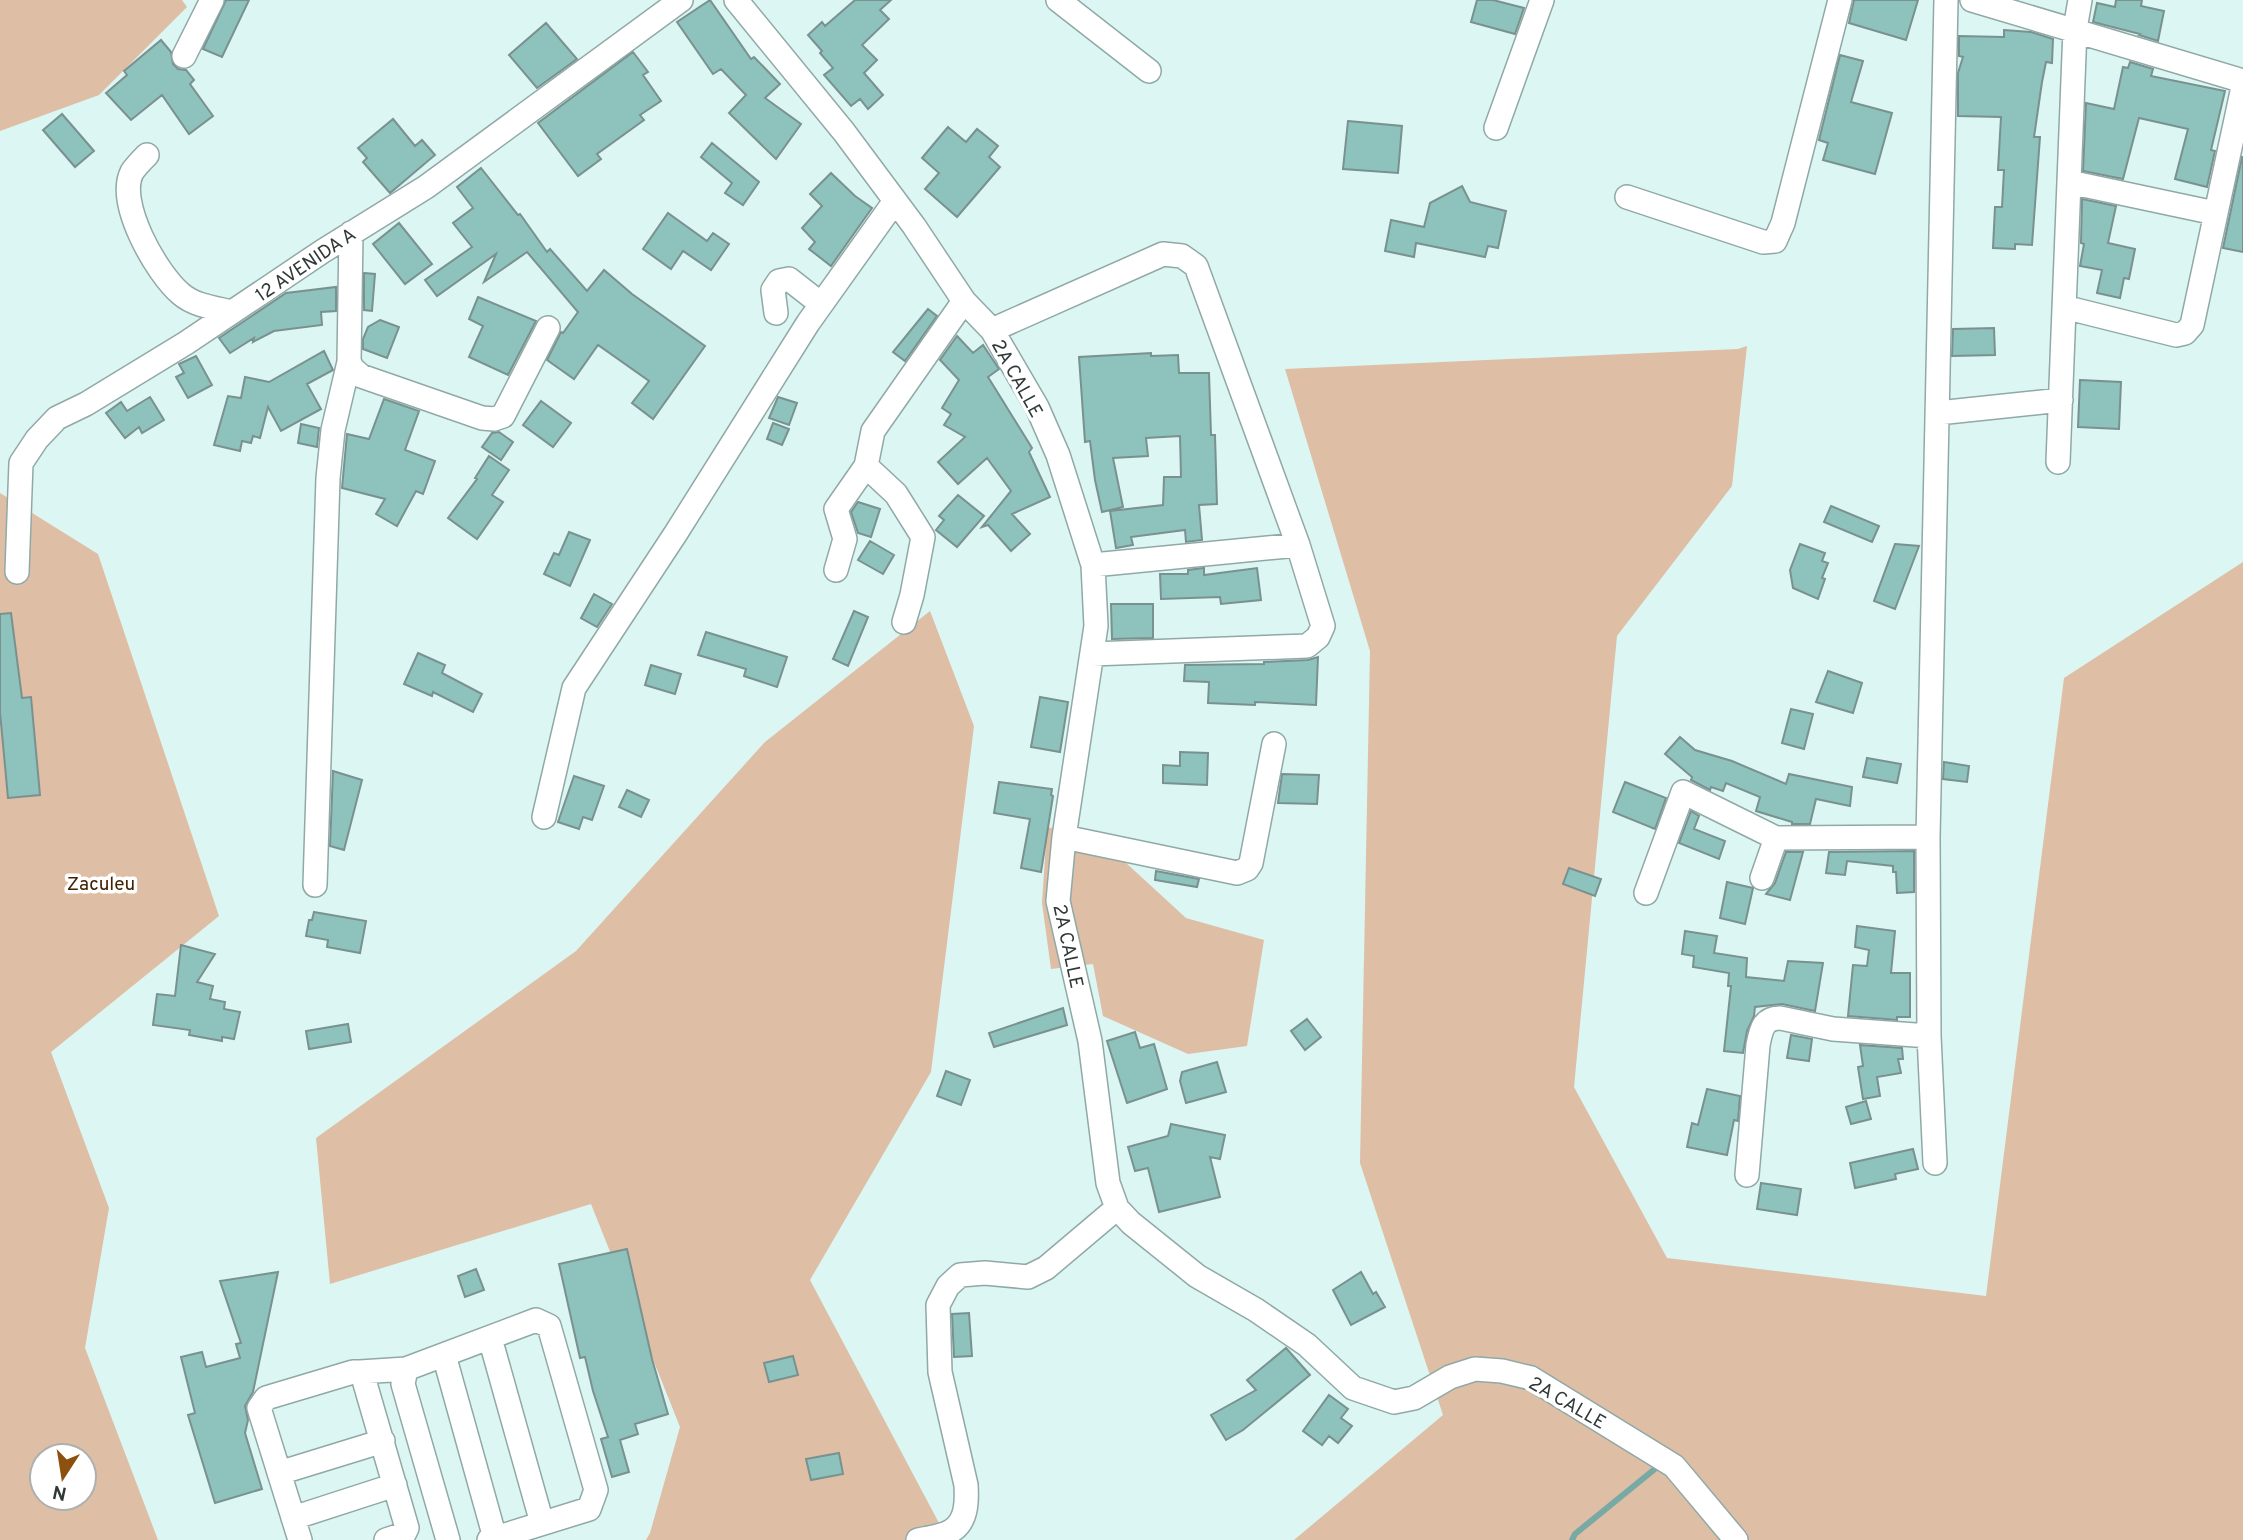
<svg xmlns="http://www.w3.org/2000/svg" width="2243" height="1540" viewBox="0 0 2243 1540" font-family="Overpass,sans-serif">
<rect width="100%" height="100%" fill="#dcf6f4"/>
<path fill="#debea5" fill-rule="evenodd" d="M0,0h182l5,7 -88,88 -99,36z
M1747,346l-15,140 -115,150 -43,451 93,171 319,38 78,-618 179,-116v978h-949l149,-125 -83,-252 10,-512 -85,-282 453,-20z
M0,493l98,61 121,362 -168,136 58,156 -24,140 73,192h-158zM42,1456h42v42h-42z
M930,611l44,115 -43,346 -121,208 138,260h-302l4,-7 30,-106 -89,-223 -261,80 -14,-146 260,-187 189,-209z
M1047,827l53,12 86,79 78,22 -17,106 -59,8 -85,-38 -10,-52 -42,5 -9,-66z"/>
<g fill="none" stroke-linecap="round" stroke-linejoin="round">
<path stroke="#77a9a5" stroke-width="6" d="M1572,1540l3,-6 86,-70"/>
</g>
<path fill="#8ec2bd" stroke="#79918f" stroke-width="2" d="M226,0h23l-27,57 -19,-8z
M710,0l41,59 3,-2 26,27 -15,14 36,26 -25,35 -47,-46 17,-18 -25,-26 -8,5 -36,-52z
M855,0h36l-11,10 9,9 -27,26 15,15 -13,13 19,22 -15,14 -8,-10 -9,7 -27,-31 9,-7 -13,-15 2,-2 -14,-16 14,-13 3,4z
M1477,0h16l31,8 -9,26 -44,-12z
M1854,0h64l-12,40 -57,-17z
M2116,0h26l-1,6 23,5 -6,30 -19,-6 1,-1 -47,-12 4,-19 18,4z
M546,23l31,36 -40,29 -28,-33z
M2004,30l27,2 22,7 -1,24 -6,-1 -4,20 -8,55h6l-8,108 -17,-1v5l-22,-1 2,-41h7l2,-37h-6l3,-53 -43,-1v-43l5,-16 -4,-1v-20l45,1z
M161,40l10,12 2,12 5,5 8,1 8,10 -4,4 23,32 -24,18 -27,-39 -31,25 -25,-27 21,-18 -3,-4z
M633,52l15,20 -5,3 18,26 -21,14 4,5 -47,34 4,5 -23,17 -40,-53z
M1840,55l23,6 -12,41 41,11 -17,61 -52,-14 5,-17 -9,-3z
M2130,62l23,7 -2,7 74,15 -14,59 4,1 -8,36 -32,-8 13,-50 -49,-11 -16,61 -40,-8 3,-68 28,6 9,-42 5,1z
M62,114l32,37 -19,16 -32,-37z
M393,119l22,27 7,-6 13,15 -45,38 -27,-31 4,-4 -9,-10z
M1348,121l54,5 -4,47 -55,-4z
M948,127l18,15 11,-13 21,17 -9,11 11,10 -43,50 -32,-28 14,-16 -17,-15z
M712,143l47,39 -16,23 -18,-12 7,-10 -31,-26z
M2242,157h1v95l-20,-4z
M481,168l37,47 2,-1 27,38 3,-3 37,42 17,-21 28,24 73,52 -52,73 -21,-16 17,-22 -51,-36 -24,34 -27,-19 14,-28 2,1 15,-21 -51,-60 -43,30 12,-28 -59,42 -12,-16 47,-33 -19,-24 20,-15 -16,-21z
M831,173l24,23 17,12 -41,58 -22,-17 6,-7 -13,-14 20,-22 -12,-12z
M1462,186l8,16 36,9 -8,37 -10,-2 -3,11 -69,-14 -2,14 -29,-6 6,-31 33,7 6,-24z
M2082,199l34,7 -8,37 27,6 -6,30 -5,-1 -4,20 -23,-5 5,-23 -22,-4 4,-22 -3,-1z
M668,213l39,28 6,-8 16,11 -18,26 -28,-19 -12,18 -28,-20z
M399,223l33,41 -27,20 -32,-40z
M364,273l11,1 -3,37 -8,-1z
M336,287v24l-15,1 1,13 -48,6 -21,11 1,-4 -24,15 -11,-15 67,-45z
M478,297l58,24 -28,54 -39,-18 14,-31 -14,-7z
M928,309l9,7 -32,45 -12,-9z
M380,320l19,7 -12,31 -24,-9v-10l5,-12z
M1994,328l1,27 -43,1 1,-27z
M957,336l16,17 10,-8 16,24 -11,8 44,71 -3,4 21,45 -38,17 18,20 -19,17 -23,-26 -6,2 29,-36 -24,-33 -29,26 -20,-22 27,-25 -21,-12 7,-11 -9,-6 17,-28 -19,-20z
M324,351l9,19 -26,14 14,25 -40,22 -13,-24 -8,31 -7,-2 -2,7 -9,-2 -2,10 -26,-6 14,-49 13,2 4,-21 24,5z
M1151,353v3l27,-1 1,18h30l2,62h4l2,69 -18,1 3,35 -16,2 -1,-12 -54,7 2,8 -17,3 -6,-37 53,-6 1,-28h17l-1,-41 -34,2 2,18 -35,2 10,49 -21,5 -7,-32 -5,-39 -5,1 -6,-85z
M196,356l16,29 -24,13 -12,-21 8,-4 -5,-9z
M2080,380l41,2 -2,47 -41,-2z
M150,397l14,23 -22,13 -3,-6 -14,11 -19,-25 15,-11 6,9z
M778,397l19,6 -8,22 -20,-7z
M384,399l35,12 -14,39 30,11 -12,33 -7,-3 -19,35 -21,-12 9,-15 -43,-11 5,-54 22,5z
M541,401l30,22 -18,24 -30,-22z
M773,423l16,6 -7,16 -15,-6z
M301,424l18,4 -2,19 -19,-4z
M499,432l14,10 -12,18 -19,-13 10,-14z
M489,456l20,14 -17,25 11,7 -26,37 -29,-21 29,-39 -2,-1z
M958,495l26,21 -27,31 -21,-17 8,-10 -5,-4z
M858,502l22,7 -9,28 -13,-4 -7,-21z
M1831,506l48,20 -7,16 -48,-20z
M569,532l21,8 -20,46 -26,-12 10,-21 5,2z
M870,541l24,14 -11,19 -25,-14z
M1800,544l25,9 -3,8 6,2 -6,15 3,1 -7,20 -25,-11 -3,-18z
M1895,544l24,2 -24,63 -21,-8z
M1204,568v7l53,-7 4,32 -40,4 -1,-7 -59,2 -1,-25h28v-4z
M594,594l18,10 -15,23 -16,-9z
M1111,604h42v34l-41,1z
M854,611l14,6 -20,49 -15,-7z
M11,613l11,85 9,-1 9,98 -32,3 -8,-86v-98z
M706,632l81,25 -10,30 -33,-11 2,-7 -48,-14z
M418,653l27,12 -3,8 40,21 -9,18 -40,-20 -1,4 -28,-12z
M1318,657l-2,48 -61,-3v3l-47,-2 1,-21 -25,-1 1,-16 79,-1v-2l44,-2z
M651,665l30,9 -6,20 -30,-9z
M1828,671l34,12 -9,30 -37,-11z
M1040,697l28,5 -8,50 -29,-5z
M1791,709l22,5 -9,35 -22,-6z
M1680,737l15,13 37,11 54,23 3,-10 63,13 -2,19 -34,-7 -6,25h-18v-2l-36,-11 4,-14 -34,-14 -3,8 -12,-4 -1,3 -19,-10 1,-3 -27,-23z
M1180,752l28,1 -1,32 -44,-2v-18l17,1z
M1867,758l34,6 -4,19 -34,-6z
M1944,762l25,4 -2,16 -24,-3z
M333,771l29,9 -18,70 -14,-4z
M1282,774l37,1 -2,29 -39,-1z
M574,776l30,10 -12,34 -9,-3 -4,12 -21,-7z
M999,782l53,7 -1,6 2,1 -12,76 -20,-4 9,-49 -36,-6z
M1625,782l41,16 -11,31 -42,-17z
M627,790l22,10 -8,17 -22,-10z
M1691,811l8,5 -5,13 31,12 -6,18 -40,-16z
M1914,851v41l-17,1 -1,-21h-3v-6l-46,-5 -2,14 -19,-2 3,-21z
M1786,852h17l-13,48 -24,-6 9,-11z
M1569,868l32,11 -6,17 -32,-12z
M1156,871l43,8 -2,8 -42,-7z
M1727,882l26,6 -8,36 -25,-6z
M314,912l52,9 -6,32 -33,-6 1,-7 -22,-4 3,-16h3z
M1857,926l38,5 -4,42h19v44h-13v3l-49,-4 5,-51 14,1 2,-16 -14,-3z
M1685,931l32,5 -3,17 33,5 -1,19 38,4 4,-20 35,2 -8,48 -33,-7 -27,3 -1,9 -7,15 -4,22 -19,-2 7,-65h-3l1,-13 -36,-6 1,-11 -12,-2z
M181,945l34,9 -18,28 16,4 -3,13 15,3 -1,7 16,3 -6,27 -12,-2v4l-33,-6 1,-5 -37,-5 4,-31 18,2z
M1063,1008l4,17 -73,22 -5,-14z
M1307,1019l14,18 -16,13 -14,-19z
M348,1024l3,18 -42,7 -3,-18z
M1135,1032l5,16 14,-4 13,45 -40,14 -20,-62z
M1791,1035l21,4 -3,22 -22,-3z
M1860,1045l42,3 1,11h-5l3,14 -24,4 3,19 -17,3 -5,-32 5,-1z
M1217,1062l9,30 -40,11 -6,-22 2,-9z
M946,1071l24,9 -9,25 -24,-9z
M1707,1089l33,7 -2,25 -4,-1 -7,35 -40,-8 5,-24 6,2z
M1866,1101l5,18 -20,5 -5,-17z
M1171,1124l54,11 -5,24 -10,-2 10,40 -61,15 -11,-44 -13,3 -7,-24 40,-11z
M1913,1149l5,20 -23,5 1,5 -41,9 -5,-25z
M1761,1183l40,6 -4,26 -40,-6z
M627,1249l25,110 16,55 -33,10 3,10 -18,6 9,32 -17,5 -11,-38 7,-2 -15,-46 -8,-34 -5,1 -21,-94z
M476,1269l8,21 -19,7 -7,-21z
M278,1272l-25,120 -8,14 3,14 -3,13 17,56 -47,14 -27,-88 7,-2 -14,-56 21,-5 4,15 34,-9 -4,-14 5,-1 -21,-62z
M1361,1272l12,22 3,-2 9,15 -34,18 -18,-35z
M969,1313l3,43 -18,1 -2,-43z
M1286,1348l24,27 -67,55 -17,10 -15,-25 45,-25 -9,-10z
M793,1356l5,19 -29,7 -5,-19z
M1329,1395l19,14 -7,9 11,8 -14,17 -9,-7 -7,9 -19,-14z
M839,1453l4,21 -32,6 -5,-21z"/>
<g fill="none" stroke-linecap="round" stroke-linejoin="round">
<g stroke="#90a9a6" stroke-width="26">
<path id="minor" d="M736,0l108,132 70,94 50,75 28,29 45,77 21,48 35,110 3,61 -32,211 -6,64 32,140 18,142 9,25 14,15 66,53 59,34 51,35 46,43 41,14 20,-4 36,-21 25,-8 27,2 29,7 143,88 62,74
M1058,0l91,71
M1972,0l271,81
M184,56l28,-56
M1496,128l46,-128
M147,155c-5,5 -11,11 -15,17 -16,31 25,102 49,122 14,12 34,14 51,18
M2069,182l146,31
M1627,197l136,45 12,-1 8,-18 57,-223
M2064,307l112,28 9,-2 7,-8 51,-238
M776,313l-3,-23 6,-9 10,-2 32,25
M992,330l171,-76 19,2 14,10 102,279 25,81 -5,11 -11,9 -215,8
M349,362l4,7 8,7 121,42 12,1 9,-3 45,-88
M1938,413l123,-13
M2058,462l17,-433 5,-29
M1093,565l205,-20
M836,570l9,-31 -9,-30 30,-43
M17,572l4,-109 16,-24 20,-21 29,-14 100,-61 137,-92 103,-64 255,-187
M904,622l8,-27 11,-58 -27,-43 -30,-28 7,-35 91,-130
M544,817l30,-129 102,-155 132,-210 87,-122
M1064,837l173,36 10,-4 4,-6 23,-119
M1762,878l14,-40
M315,885l13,-407 5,-48 16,-68 2,-129
M1646,893l37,-101 93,46 152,-1
M1935,1163l-6,-127 -1,-199 18,-837
M1747,1175l11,-130c3,-15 5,-27 22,-27l53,11 96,7
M490,1338l52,185
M444,1355l51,183
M360,1372l46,-3
M279,1473l104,-32
M293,1518l102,-33
M300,1540l-41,-132 7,-10 87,-26h7l4,8 43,148 -3,6 -18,6
M448,1540l-45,-156 3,-15 130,-49 13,6 47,164 -7,19 -100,31
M918,1540c10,-2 25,-4 33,-9 16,-9 16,-30 15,-46l-26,-113 -2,-67 10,-19 12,-11 25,-2 43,4 18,-9 71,-60"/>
</g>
<use href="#minor" stroke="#fff" stroke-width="23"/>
</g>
<g text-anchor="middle" stroke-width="7" stroke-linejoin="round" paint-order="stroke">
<g font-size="19" fill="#2f3938" stroke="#fff">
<text transform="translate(305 264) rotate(-34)" y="7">12 AVENIDA A</text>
<text transform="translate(1018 378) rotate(61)" y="7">2A CALLE</text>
<text transform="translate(1069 946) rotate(78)" y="7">2A CALLE</text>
<text transform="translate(1568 1402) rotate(30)" y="7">2A CALLE</text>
</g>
<g font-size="19" fill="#422200" stroke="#fff">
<text x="101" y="890">Zaculeu</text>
</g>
</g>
<g transform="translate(63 1477) rotate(192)"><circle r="33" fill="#ffffff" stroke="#acb0af" stroke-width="2"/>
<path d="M0-5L12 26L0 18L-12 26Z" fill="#8c500f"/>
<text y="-10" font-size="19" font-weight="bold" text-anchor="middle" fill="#2f3938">N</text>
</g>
</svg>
